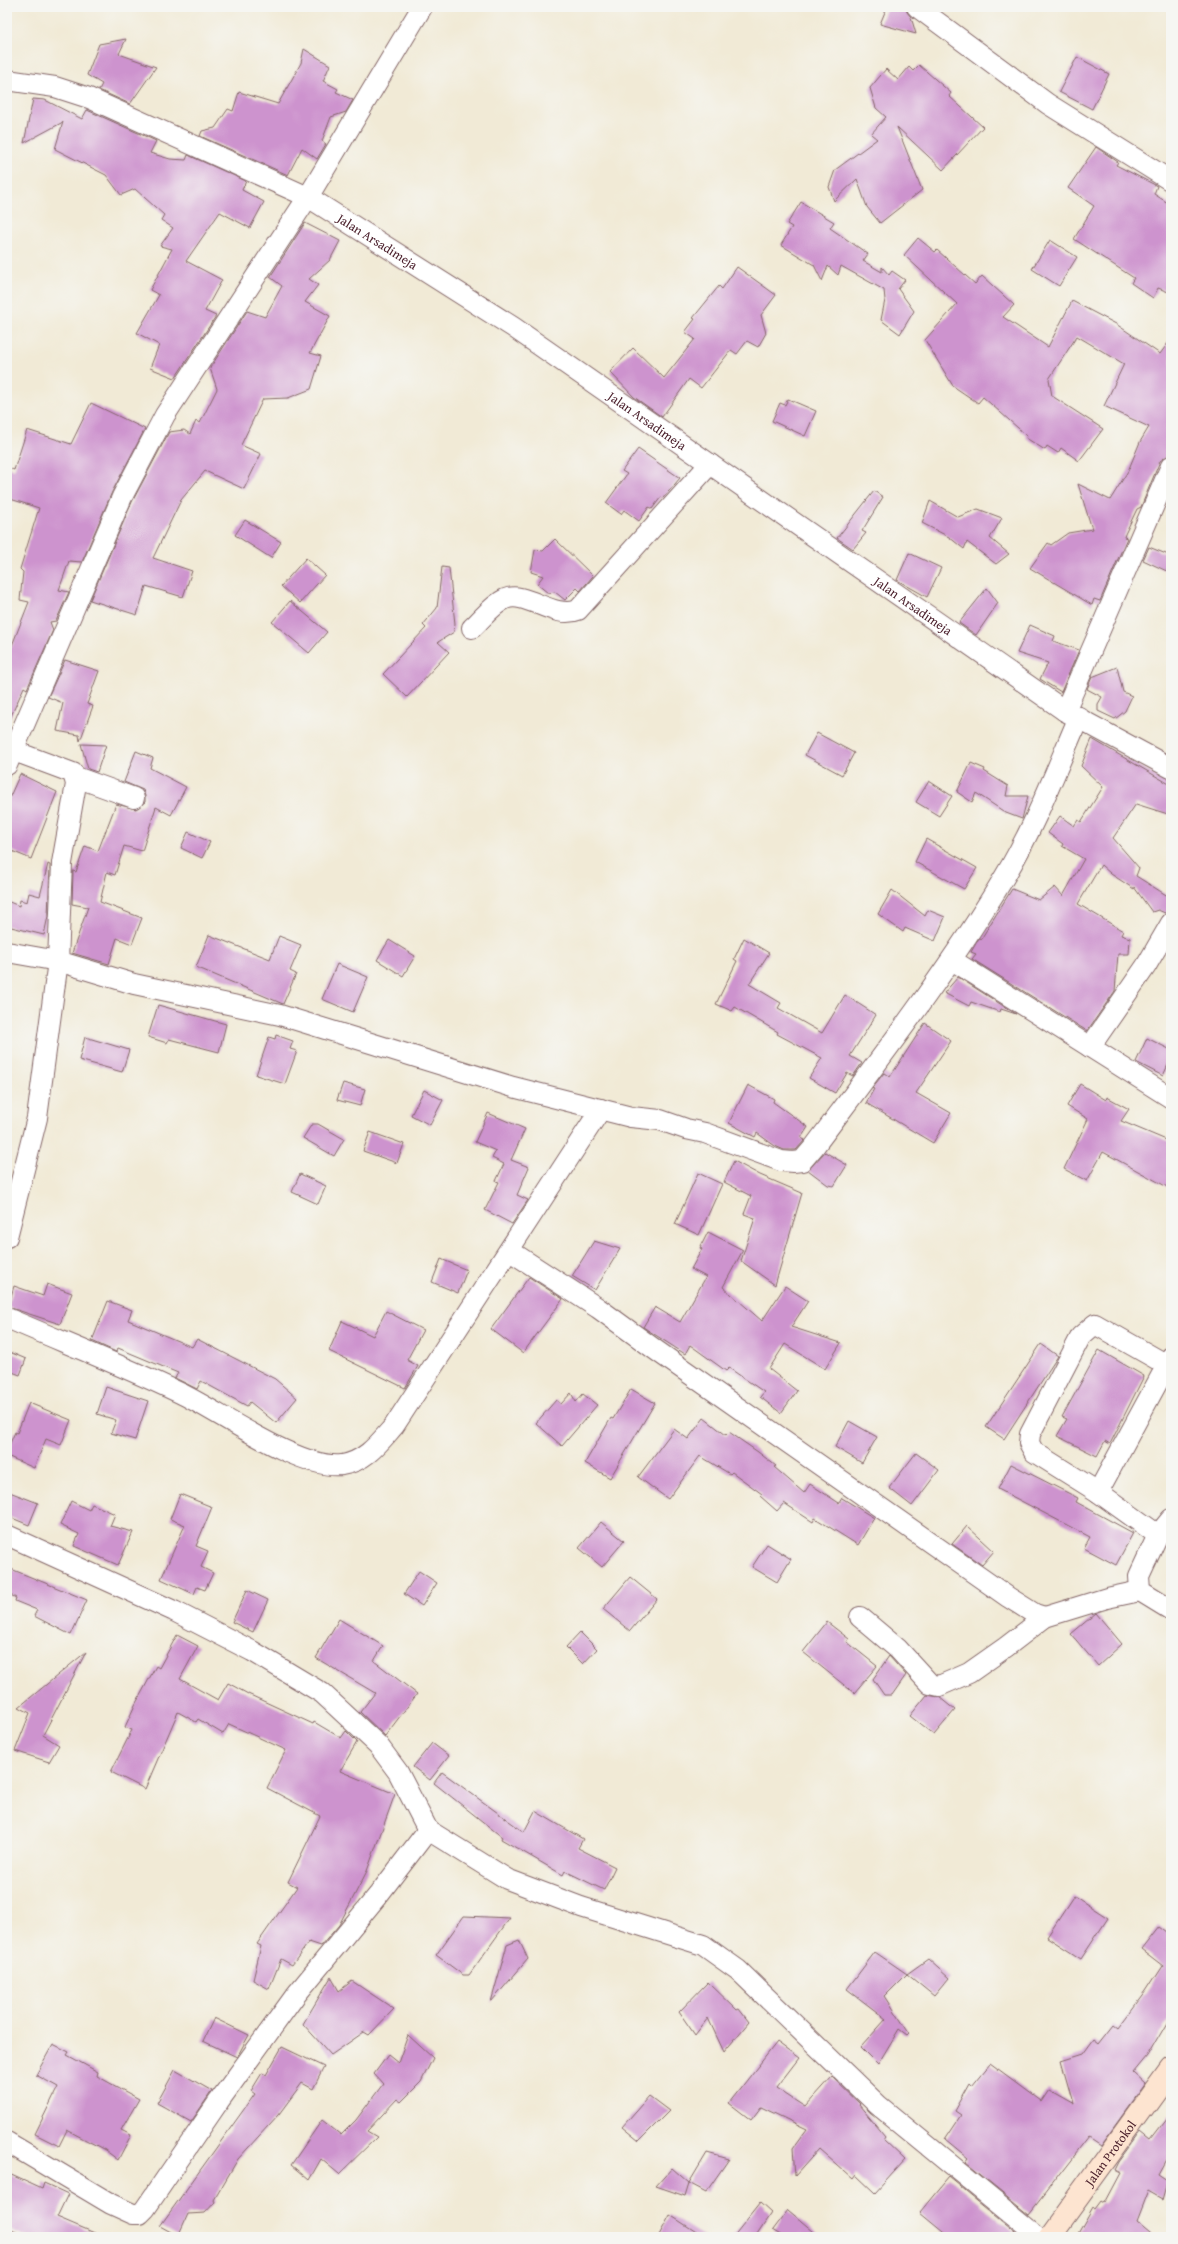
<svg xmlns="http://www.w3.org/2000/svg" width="1178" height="2244" viewBox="0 0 1178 2244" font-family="'Gentium Book Plus',serif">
<rect width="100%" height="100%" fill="#f6f6f2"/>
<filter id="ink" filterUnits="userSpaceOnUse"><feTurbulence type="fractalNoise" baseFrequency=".025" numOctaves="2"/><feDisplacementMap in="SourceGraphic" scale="8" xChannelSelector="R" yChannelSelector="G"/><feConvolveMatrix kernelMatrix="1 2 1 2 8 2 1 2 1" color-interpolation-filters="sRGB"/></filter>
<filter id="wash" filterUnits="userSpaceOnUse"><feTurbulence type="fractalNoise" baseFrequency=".012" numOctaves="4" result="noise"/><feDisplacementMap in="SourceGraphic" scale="16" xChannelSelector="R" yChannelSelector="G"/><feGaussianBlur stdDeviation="0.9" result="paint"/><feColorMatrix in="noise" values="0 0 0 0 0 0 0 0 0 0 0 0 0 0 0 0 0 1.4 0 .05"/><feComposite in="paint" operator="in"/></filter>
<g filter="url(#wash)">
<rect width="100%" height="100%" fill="#f1ead6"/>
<g id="blocks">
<path fill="#cd93ce" d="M887,7h19l1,5 4,5 5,17 -36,-10z
M126,39l-7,15 37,13 -26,37 -31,-14 3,-6 -15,-9 12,-31z
M304,49l26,16 -7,16 15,8 -2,3 17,8 -7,12 -15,5 -9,24 4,3 -9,15 -15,-11 -14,27 -88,-39 2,-5 13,-3 13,-19 5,2 6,-19 39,12 23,-41z
M1077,57l32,17 -17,35 -33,-17z
M919,65l32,28 -2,3 34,31 -40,43 -46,-43 25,63 -42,33 -13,-16 -10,-28 -23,22 -5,-14 6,-17 42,-31 -6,-5 15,-17 -10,-9 -6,-20 16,-19 12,11 11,-13 4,4z
M33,99l12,1 37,19 5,-9 69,31 -6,12 20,6 16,1 2,-5 58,26 -4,9 22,12 -14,26 -30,-16 -34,49 36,19 -17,31 11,5 -41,62 -25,-10 9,-23 -22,-12 22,-38 -9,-5 22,-41 -12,-3 13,-18 -12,-8 3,-5 -29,-26 -14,6 -15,-20 -51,-26 8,-27 -39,21z
M1096,147l22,15 -2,3 41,21 -3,8 17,11v88l-13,-5 -5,10 -22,-15 3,-5 -60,-39 20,-33 -26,-18z
M801,202l33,20 -4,6 38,26 -5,7 19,11v-5l7,8 3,-4 13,9 -7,9 16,22 -14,23 -19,-14 4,-20 -1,-10 -43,-24 -3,9 -10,-9 -6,15 -8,-16 -33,-20 11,-18 -5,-3z
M305,223l35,18 -10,19 -21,19 9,6 -13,17 25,14 -20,37 11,3 -10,33 -23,9 -25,1 -22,46 20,9 -17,35 -39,-18 -24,29 -28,58 39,13 -9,26 -37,-11 -9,29 -47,-15 42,-98 37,-70 15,-2 6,4 6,-13 4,2 17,-34 -7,-21 37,-57 18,6 17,-31 -12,-9z
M918,238l17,14 2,-2 38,34 7,-8 32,29 -11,12 45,30 24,-46 44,23 44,30 11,-15v111l-2,5 -9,6 -19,46 -4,2 -12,25 -1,3 3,1 -27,63 -6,-2 -2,6 -62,-37 18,-25 3,2 17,-12 24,-4 -14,-45 32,16 18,-29 12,-29 9,-15 -45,-21 20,-42 -47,-28 -28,43 3,17 51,33 -24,32 -18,-13 -3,5 -11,-7 -2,4 -19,-12 1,-2 -44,-39 -5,6 -25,-17 -28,-46 32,-36 -53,-49z
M1050,240l27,17 -18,29 -27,-17z
M737,267l39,28 -15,20 5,18 -8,14 -11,-6 -10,13 -6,-4 -30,38 -12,-9 -27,38 -28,-20 -24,-25 23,-24 31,30 31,-39 -10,-7 10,-13 -2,-1 26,-32 3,3z
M788,399l28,12 -11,25 -33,-15 8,-18 5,2z
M91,403l54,26 -33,63 -30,70 -13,-1 -10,29 10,2 -13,29 -6,1 3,8 -26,59 -3,-2 -17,38v-78l4,1 18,-46 -9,-2 3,-28 -3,-3 19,-61 -32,-10v-31l7,3 13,-40 44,14z
M638,449l42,29 -17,20 -2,-1 -9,12 -3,-2 -10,14 -15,-11 -3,4 -15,-11 21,-29 -5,-3z
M874,491l9,6 -21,34 4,2 -13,16 -16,-11z
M930,501l28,16 20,-8 24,9 -12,20 19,16 -13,10 -29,-22 -3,7 -15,-12 -27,-14z
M245,520l36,22 -10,16 -36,-23z
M555,539l38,37 -13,15 -3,-3 -12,12 -10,-8 -7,1 -11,-9 6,-8 -12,-4 4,-22 8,1z
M1149,547l22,9v17l-28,-13z
M909,553l32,15 -14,29 -30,-17z
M306,558l19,17 -25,28 -19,-17z
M442,567l7,1 6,56 -1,8 -16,10 11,10 -42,45 -24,-23 43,-46 -3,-3 14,-17z
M987,588l11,15 -22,32 -17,-12z
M290,601l37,31 -18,21 -37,-31z
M1030,625l25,11 -2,5 26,9 -18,42 -21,-13 8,-16 -31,-10z
M65,660l34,11 -12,33 6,2 -13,35 -1,-6 -22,-4 6,-28 -15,-6z
M1117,667l6,25 9,4 -7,15 -10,8 -17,-8v-7l4,-7 -15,-8 5,-12z
M817,733l37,20 -12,22 -37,-20z
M1092,739l79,46v30l-35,-11 -23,34 26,30 -3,8 35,22v14l-6,1 -7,-3 -6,2 -18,-25v2l-23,-15 -10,-9 -23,39 45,27 -2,4 9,3 -1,16h-11l-3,37 -28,40 -115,-72 4,-5 -5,-2 8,-14 2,1 31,-50 27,11 16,-13 8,9 21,-37 -22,-13 1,-2 -15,-11 12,-17 14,10 4,-6 3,2 22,-35 -22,-21z
M81,744l25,1 -9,27 -9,-3z
M136,751l17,7 -3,10 36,19 -15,28 -15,-8 -14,44 -18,-5 -9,29 -8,-3 -7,30 42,16 -10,26 -15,-6 -8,26 -37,-11 16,-46 -16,-3 1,-33 3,1 9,-26 13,5 18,-47 20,5 9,-7v-6l-2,-6 -19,-8z
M971,763l14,6 -1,2 24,15 -2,10h22l-6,23 -16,-6 -30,-20 -4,9 -15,-10z
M20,774l37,18 -26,67 -24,-10v-46z
M929,781l23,15 -13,20 -23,-14z
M188,832l22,10 -8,16 -21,-10z
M926,839l51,29 -13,21 -49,-27z
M48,864l2,1 -2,51 -4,19 -37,-9v-25l12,5 1,-6 7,2 2,-9 11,3z
M892,890l33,26 3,-6 17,7 -10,24 -30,-13 -2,4 -25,-18z
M209,935l61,24 9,-23 22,9 -11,26 6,3 -13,30 -87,-37z
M744,938l25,15 -20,31 32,19 -3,5 44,25 23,-38 31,20 -26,41 12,7 -9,13 -6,-3 -12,20 -26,-15 13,-20 -45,-24 1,-2 -43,-25 -3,4 -16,-7 21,-43 -3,-2z
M389,940l26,16 -12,20 -26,-16z
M337,964l31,13 -15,35 -31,-13z
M958,977l58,37 -15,-5 -1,3 -29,-10 -2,4 -25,-13z
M158,1005l68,19 -7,28 -50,-13 -2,4 -19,-6z
M925,1023l26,18 -35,52 35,20 -18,30 -67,-40 8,-14 -2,-1 12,-15 6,4z
M276,1035l17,6 -3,8 7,2 -12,33 -29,-9 13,-38 6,2z
M85,1037l44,13 -7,22 -43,-12z
M1147,1038l24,12v8l-8,18 -27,-14z
M343,1083l22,6 -5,17 -23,-6z
M1080,1084l26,16 1,-3 22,12 -8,12 50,21v47l-68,-37 -16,29 -23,-12 24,-50 -21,-13z
M748,1085l26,14 -1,3 35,25 -7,11 4,2 -9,10h-12l-9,-4 -18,-13 -2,4 -26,-14z
M424,1090l19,10 -13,25 -19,-10z
M488,1113l37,16 -14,31 18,7 -12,28 11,5 -16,24 -27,-14 14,-28 -3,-1 8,-17 -12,-6 4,-7 -21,-9z
M312,1124h6l26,15 -10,17 -31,-18z
M370,1132l34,12 -7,19 -34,-12z
M825,1152l22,13 -13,21 -6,-1 -20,-15z
M734,1161l26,14 42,18 -27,92 -34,-24 14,-43 -11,-4 7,-18 -27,-14z
M698,1173l24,11 -23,51 -24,-11z
M300,1174l26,12 -8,18 -26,-12z
M708,1232l35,18 -20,37 39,34 23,-35 23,15 -17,26 50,16 -16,26 -40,-25 -16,25 28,22 -16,22 -21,-16 4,-5 -35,-24 -3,3 -36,-26 -5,9 -42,-27 12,-20 25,15 26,-45 -15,-8 11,-20 -2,-1z
M594,1241l26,8 -25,41 -23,-14z
M441,1259l26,11 -9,23 -26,-11z
M529,1277l34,22 -40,54 -32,-24z
M47,1284l25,9 -12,31 -52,-17 6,-21 29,10z
M108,1301l24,9 -4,10 64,27 5,-8 78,40 22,19 -21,25 -26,-21 -3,4 -46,-25 -4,8 -22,-11 3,-5 -60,-25 -2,4 -24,-11z
M386,1311l37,19 -16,30 11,6 -13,22 -76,-37 13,-30 31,15z
M1041,1344l17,12 -54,83 -18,-12z
M1099,1350l45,26 -34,68 -5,-3 -8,15 -40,-20 10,-17 -5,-2z
M7,1351l19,8 -6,16 -13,-5z
M106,1387l42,14 -13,39 -24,-7 5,-13 -19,-6z
M631,1389l24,14 -45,75 -25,-15 26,-45 2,1z
M571,1393l5,9 7,-8 14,11 -35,41 -26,-23 20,-23 5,4z
M29,1403l42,17 -10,25 -15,-6 -12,29 -27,-12v-6l8,-18 2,1z
M704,1418l22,17 3,-3 29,20 18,14 -2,1 30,26 6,-9 29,19 3,-5 32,20 -16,27 -43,-27 -2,4 -29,-19 -7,8 -17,-15 2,-2 -30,-22 -2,2 -30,-18 -32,43 -30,-22 36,-48 14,10z
M849,1421l28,16 -15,26 -27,-16z
M916,1453l23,17 -27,36 -23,-18z
M1011,1464l67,34 -2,4 57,31 -17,32 -32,-17 6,-11 -92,-48z
M7,1491l31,12 -9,22 -22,-9z
M180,1494l32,13 -16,39 12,5 -7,16 12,6 -8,17 -8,-3 -3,7 -33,-15 24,-54 -15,-6z
M71,1501l18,9 3,-6 23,10 -5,12 23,6 -15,33 -44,-19 5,-12 -19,-9z
M601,1522l23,19 -22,26 -23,-19z
M967,1526l27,25 -12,14 -30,-21z
M767,1544l24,15 -14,23 -25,-15z
M11,1569l76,31 -16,35 -37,-19 3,-6 -22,-9 1,-3 -9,-5v-15z
M419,1571l18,12 -15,23 -18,-12z
M630,1577l27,22 -27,32 -27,-22z
M247,1590l21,10 -15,32 -21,-10z
M1096,1613l26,31 -24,22 -27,-32z
M339,1619l44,27 -9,15 43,33 -32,42 -25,-24 15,-19 -59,-35z
M827,1622l22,17 -2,3 30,24 -23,27 -51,-41z
M580,1632l17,17 -14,15 -17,-17z
M177,1635l21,11 -18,33 38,21 10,-17 20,11 65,30 1,-2 27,16 5,-7 11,11 -17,29 55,23 -28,77 -28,54 -18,21 -12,-4 -17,23 -11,-6 -12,30 -16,-9 8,-34 -4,-2 40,-57 -9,-5 32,-66 -53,-28 19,-38 -57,-26 -6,10 -25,-15 -2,3 -18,-10 -33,77 -34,-17 21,-42 -7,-3 10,-22 21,-39 3,2z
M86,1652l-43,83 16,10 -10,17 -34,-11 15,-38 -11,-6z
M889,1656l17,19 -14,20h-8l-11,-16z
M927,1695l12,2 16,13 -21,25 -24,-19z
M432,1743l17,13 -19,24 -17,-13z
M442,1772l82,60 11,-21 48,28 -5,9 37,19 -11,23 -39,-19 -2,4 -62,-36 1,-2 -68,-54z
M1074,1896l34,22 -27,41 -34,-22z
M464,1916l46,2 -41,57h-6l-27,-20z
M1159,1926l12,9v80l-24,41 -14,17 12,11 -44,61 -12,-8 -60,77 -64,-52 3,-4 -23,-19 16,-24 -6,-4 15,-27 2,2 18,-22 50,37 8,-12 25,14 -12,-42 22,-7 11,-15 5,4 15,-19 5,4 27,-36 17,-26 -22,-17z
M519,1940l9,19 -37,43 16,-57z
M875,1952l32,22 -22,22 24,37 -2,2 -8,-6 -21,35 -17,-17 25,-28 -39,-30z
M928,1959l21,19 -15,18 -27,-22z
M331,1977l8,14 13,-10 42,28 -25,26 -5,-3 -33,23 -28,-31z
M708,1982l29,28 2,-1 10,13 -25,30 -16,-34 -13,17 -16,-23z
M214,2018l35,17 -12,22 -34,-16z
M408,2035l25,23 -12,24 -20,20 -4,-3 -30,32 10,6 -38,37 -18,-15 -12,21 -18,-15 31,-45 19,15 15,-15 27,-36 -9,-10 14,-19 10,8z
M777,2042l22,16 -23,30 29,19 27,-30 28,27 -1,1 26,31 -2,3 22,21 -30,33 -19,-18 -3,4 -34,-30 -24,27 -2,-28 14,-19 -46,-22 -10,13 -22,-17z
M53,2044l16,8 -2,3 31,17 -1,4 42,23 -18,31 10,5 -13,25 -13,-10 -38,-20 -8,16 -24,-12 23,-47 -22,-12z
M282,2047l42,20 -11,22 -11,-6 -23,31 -41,45 -24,41 1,2 -10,11 -17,1 -10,22 -18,-10 95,-132 -4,-3 11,-18 4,2z
M175,2070l37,21 -21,31 -34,-19z
M649,2096l20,15 -30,30 -17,-14z
M1171,2114v39l-12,22 9,6 -5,18 -14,-8 -12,31 18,15h-79l17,-30 3,2 6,-8 3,2 16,-30 -6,-3 4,-8 22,-30 10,8z
M707,2153l22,6 -23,33 -17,-9z
M672,2168l17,15 -4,13 -29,-10z
M7,2173l35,16 2,-6 24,11 -11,23 47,20h-77l-20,-9z
M949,2178l67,55 -4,4h-63l-29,-24z
M760,2203l11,10 -16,24h-22z
M788,2210l32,27h-35l-12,-7z
M670,2215l34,22h-46z"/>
</g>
</g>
<g filter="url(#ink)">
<use href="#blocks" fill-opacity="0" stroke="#846667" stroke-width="1"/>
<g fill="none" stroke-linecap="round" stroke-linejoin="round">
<g stroke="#846667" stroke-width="22">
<g id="street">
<path d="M917,7l131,97 123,77"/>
<path id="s1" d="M7,80l48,7 34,11 219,99 205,130 552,384 106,57"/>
<path d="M472,628c10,-9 20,-23 33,-29 21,-9 48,21 73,11l132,-146"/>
<path d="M1065,711l106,-245"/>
<path d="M7,765l115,-268 43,-82 143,-218 114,-190"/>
<path d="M76,777l58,21"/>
<path d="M7,952l51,9 76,23 146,31 233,72 118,30 29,3 26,9 19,4 76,28 12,1 9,-1 12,-14c66,-88 134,-176 191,-271 30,-50 51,-106 74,-159"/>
<path d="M952,960l219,138"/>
<path d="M1090,1047l56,-81 25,-43"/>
<path d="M7,1237l30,-119 21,-157 4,-98 14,-79 -3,-11 -59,-22"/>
<path d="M510,1251l88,57 59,43 351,246 27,17 10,3"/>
<path d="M7,1318c58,25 117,48 173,75 40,19 119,77 162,72 24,-4 37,-22 52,-39l207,-317"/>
<path d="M1098,1492l69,-127"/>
<path d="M1171,1519l-13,16 -19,41 1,15 31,19"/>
<path d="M7,1535l167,76 78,40 70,42 56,52 20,27 30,58 79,49 74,28 122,38 35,25 140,135 161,132"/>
<path d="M1158,1535l-60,-43 -64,-40 -5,-9 1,-9 51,-98 14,-12 72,41 4,-8"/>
<path d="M860,1617l38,32 32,35 9,2 30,-13 37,-26 39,-30 62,-19 33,-7"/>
<path d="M7,2142l104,62 22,10h7l5,-5 74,-108 76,-105 84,-102 49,-64"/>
</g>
</g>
<g stroke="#846667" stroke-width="24">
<g id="secondary">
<path id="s2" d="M1049,2237l122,-168"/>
</g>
</g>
<use href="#street" stroke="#fff" stroke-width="20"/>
<use href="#secondary" stroke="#fde4d0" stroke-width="22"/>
</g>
</g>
<g text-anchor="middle" stroke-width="3" stroke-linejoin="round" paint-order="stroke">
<g font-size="13" fill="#4a1f2b" stroke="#f6f6f2">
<text dy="5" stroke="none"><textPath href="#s1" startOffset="407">Jalan Arsadimeja</textPath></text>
<text dy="5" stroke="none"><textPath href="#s1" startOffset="731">Jalan Arsadimeja</textPath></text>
<text dy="5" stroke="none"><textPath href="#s1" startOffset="1055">Jalan Arsadimeja</textPath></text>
<text dy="5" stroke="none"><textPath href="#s2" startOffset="104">Jalan Protokol</textPath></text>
</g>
</g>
<rect width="1178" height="2244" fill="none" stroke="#f6f6f2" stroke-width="24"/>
</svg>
